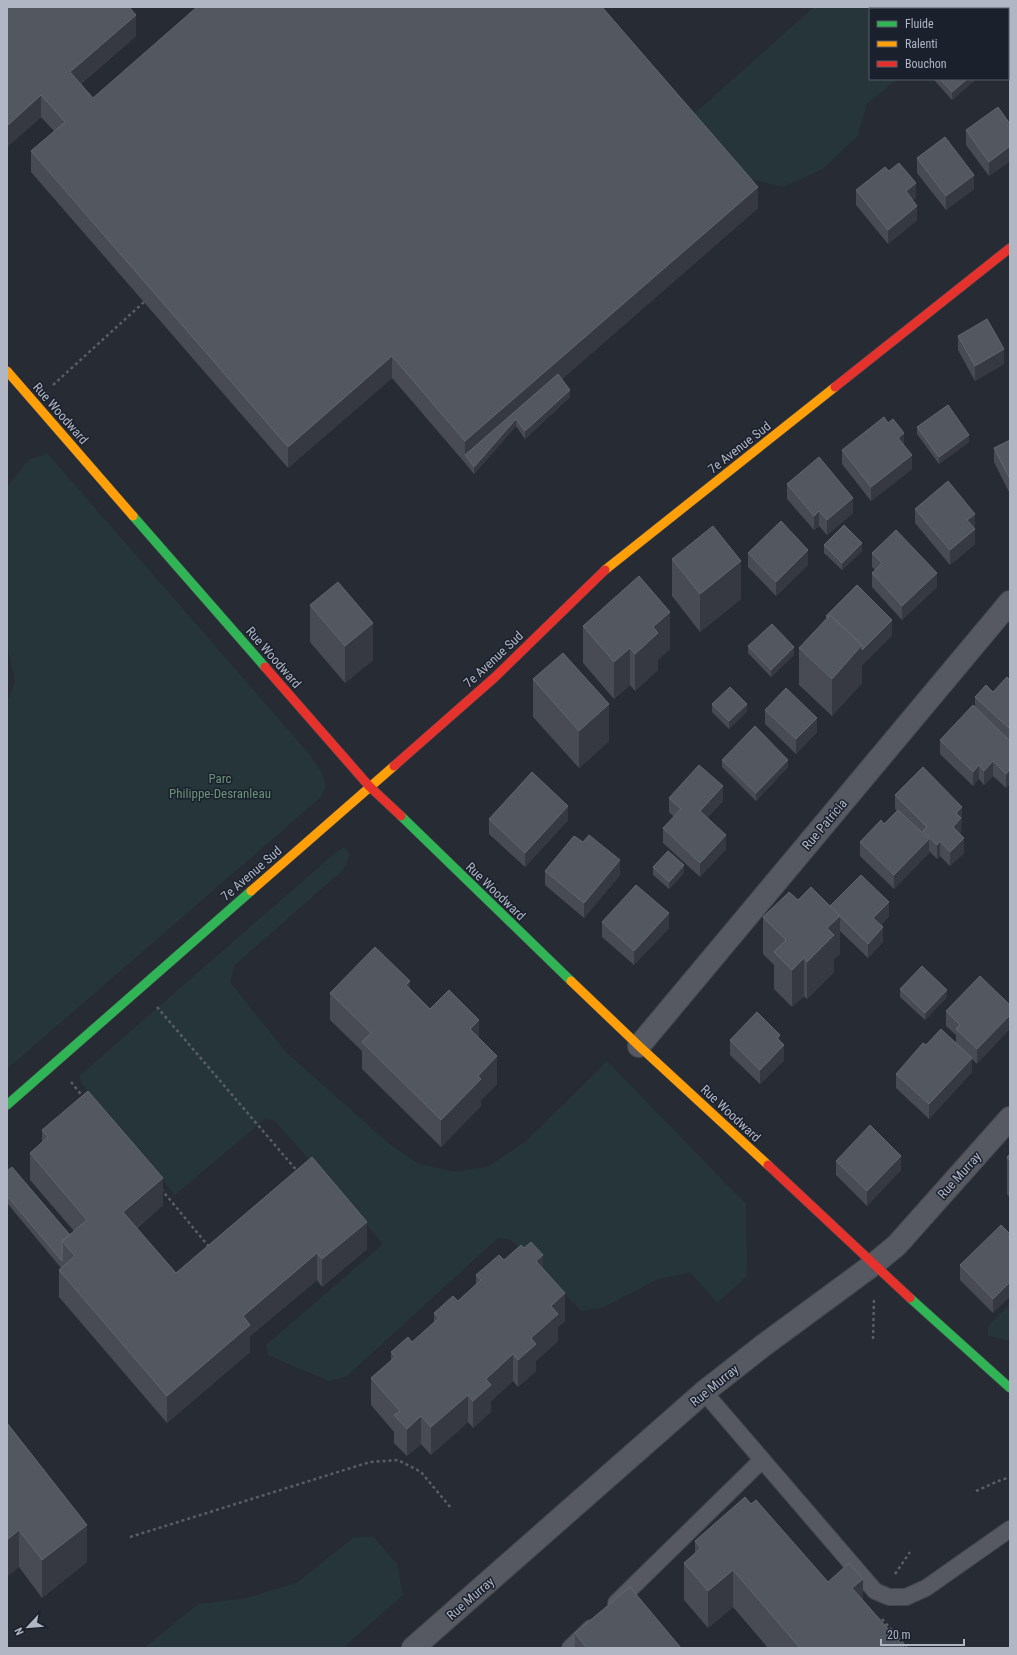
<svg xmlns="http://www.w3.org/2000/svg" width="1017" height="1655" viewBox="0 0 1017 1655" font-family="'Roboto Condensed',sans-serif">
<rect width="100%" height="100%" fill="#272b33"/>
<path fill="#253539" d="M814,7h167l-2,2h-109v70h27l-30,25 -9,31 -35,34 -40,18 -50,-12 -47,-54z
M48,454l263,302 11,17 4,14 -6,11 -313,271v-367l8,-21 -8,-35v-159l22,-28z
M345,847l5,8 -7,15 -108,95 -5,17 56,70 101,90 32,22 38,8 32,-6 37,-25 81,-80 139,143 1,72 -30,27 -27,-31 -34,8 -52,27 -23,4 -70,-71 -13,-2 -152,139 -18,4 -60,-26 -2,-10 117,-101 -109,-124 -9,-1 -90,76 -93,-111 -3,-8 257,-224z
M1010,1304v37l-22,-5v-10z
M354,1537h20l23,27 6,31 -60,53h-199l54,-44 49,-6 51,-16z"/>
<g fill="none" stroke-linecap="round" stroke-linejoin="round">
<g stroke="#44474e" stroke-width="18">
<path id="lane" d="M704,1392l171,199 14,6h17l20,-9 84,-59
M616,1603l146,-143
M570,1648l21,-20"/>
</g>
<g stroke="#44474e" stroke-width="24">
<path id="street" d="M639,1046l371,-444
M413,1648l291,-256 60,-47 110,-81 23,-19 113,-127"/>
</g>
<g stroke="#44474e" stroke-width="10">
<path id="fast" d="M133,516l132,151
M401,816l170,165
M7,1105l244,-214
M910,1298l100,90"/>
</g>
<g stroke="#44474e" stroke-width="10">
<path id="slow" d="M7,371l126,145
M605,570l230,-183
M251,891l143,-125
M571,981l68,65 129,119"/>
</g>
<g stroke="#44474e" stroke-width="10">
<path id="jam" d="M835,387l175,-139
M265,667l104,119 32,30
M394,766l100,-88 111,-108
M768,1165l142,133"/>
</g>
<path stroke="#595e65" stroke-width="2.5" stroke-dasharray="3 3" stroke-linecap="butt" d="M53,385l91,-83
M157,1007l141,165
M71,1082l13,16
M161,1189l49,59
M873,1339l1,-40
M976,1491l27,-12 7,-1
M130,1537l240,-75 28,-2 23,12 30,36
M895,1574l15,-22
M882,1619l25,29"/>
<use href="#lane" stroke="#565961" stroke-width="16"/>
<use href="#street" stroke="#565961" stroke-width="22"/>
<use href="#fast" stroke="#30b455" stroke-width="9"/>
<use href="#slow" stroke="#ff9f0a" stroke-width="9"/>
<use href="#jam" stroke="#e5322d" stroke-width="9"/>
</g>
<path fill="#484b53" d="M7,7l129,29 -55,48 12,14 665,110 -196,171 8,18 -45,42 -9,-13 -42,48 -9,-11 -73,-85 -104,90 -257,-296v-21l23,-20 -13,-14 -33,29 -1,-1z
M1010,22v29l-2,-4v-24z
M935,79h39v2l-22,19 -17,-19z
M1010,124v37l-21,15 -23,-31v-15z
M917,158l57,31 -28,21 -29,-37z
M889,171l27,27 -3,2 4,20 -29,24 -32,-39v-15z
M958,336l46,28 -29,17 -17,-31z
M917,427l52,15 -30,22 -22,-30z
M1010,440v54l-16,-32v-14z
M904,445l8,24 -41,32 -29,-37v-14z
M787,484l66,29 -26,22 -8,-9 -5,4 -27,-31z
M915,509l60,19 -1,1 1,15 -25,21 -35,-42z
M824,545l38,6 -20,19 -18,-17z
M748,553l60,12 -32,31 -28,-29z
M872,553l65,34 -35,33 -30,-33v-14l3,-3 -3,-3z
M672,559l69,40 -41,33 -28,-36z
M310,605l63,55 -28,23 -35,-41z
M826,616l66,19 -30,30v18l-30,33 -33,-31v-37l27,-29z
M583,626l87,23 -12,11v10l-23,21 -5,-6 -16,14 -31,-36z
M748,646l46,9 -23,22 -23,-24z
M533,679l76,62 -30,27 -46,-51z
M1010,680v104l-4,4 -13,-12 -9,9 -5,-6 -6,7 -33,-32v-14l35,-33v-10l18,-5z
M712,704l35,7 -18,18 -17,-17z
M765,710l52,22 -21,22 -31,-30z
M722,760l66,7 -32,34 -34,-34z
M895,795l67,12 -1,26 -1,1 4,19 -14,13 -10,-10 -3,3 -8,-8v2l-35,36 -34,-33v-14l24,-18 13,-13 -2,-2z
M669,798l54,3 -16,17 19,31 -26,28 -37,-34v-15l11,-11 -5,-5z
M489,819l79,1 -43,47 -36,-33z
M653,867l31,6 -15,16 -16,-14z
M545,871l75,4 -36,43 -39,-33z
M798,900l32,7 59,9 -8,9 2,17 -15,16 -28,-27v23l-6,5v13l-27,27 -3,-3 -12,11 -18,-18v-24l-11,-11v-37z
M602,922l67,6 -35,37 -32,-28z
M980,976l-3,88 -5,-5v13l-43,47 -33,-31v-14l30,-29 30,-2v-8l-10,-9v-15z
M410,989l20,20 49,30 18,45 -16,16v6l-40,41 -79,-78v-18l-32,-31v-27z
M900,989l47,8 -22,23 -25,-23z
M730,1040l50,2 4,18 -24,24 -30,-29z
M42,1130l121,75 -26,23 39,45 136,-116 55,92 -45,38 -5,-7 -67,56v16l-83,71 -108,-126v-27l2,-2 -54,-65v-32l63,64 4,-4 -44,-51v-27l12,-11z
M1010,1154v44l-3,-4v-37z
M836,1161l65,9 -34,36 -31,-31z
M1010,1234l-17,79 -33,-33v-15z
M504,1260l39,8 22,53 -7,6v14l-22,20v10l-18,16 -5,-6 -22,20v11l-18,16 -5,-6 -37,33 -10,-11 -14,12 -13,-13v-11l-23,-27v-27l20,-17v-9l21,-10 22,-20v-9l24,-12 18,-17v-9z
M7,1423l80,139 -45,36 -23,-31z
M751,1504l77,78 35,18 42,48h-137l-35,-41 -25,21 -24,-28v-37l11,-10v-12z
M575,1633l106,15h-106z"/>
<path fill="#363941" d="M136,15v21l-66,57v-21z
M967,79h7v2l-22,19v-8z
M41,95v22l-33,29v-21z
M1010,146v15l-21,15v-14z
M974,175v14l-28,21v-14z
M916,183v15l-10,8v-15z
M758,187v21l-242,211v7l-42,48v-7l-9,-12v-14z
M917,206v14l-29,24v-14z
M1004,349v15l-29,17v-15z
M392,356v22l-104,90v-21z
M570,390v7l-45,42v-8z
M904,433v14l-6,-9z
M969,435v7l-30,22v-7z
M912,455v14l-41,32v-14z
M853,498v15l-26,22v-15z
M819,511v15l-5,4v-14z
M975,514v14l-8,7v-15z
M975,529v15l-25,21v-15z
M862,543v8l-20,19v-7z
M808,550v15l-32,31v-14z
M741,561v38l-41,33v-38z
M937,573v14l-35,33v-14z
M670,612v37l-12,11v10l-23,21v-37l18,-27z
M892,620v15l-30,30v18l-30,33v-37l30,-34z
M373,623v37l-28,23v-37z
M794,647v8l-23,22v-7z
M630,648v37l-16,14v-37z
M609,704v37l-30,27v-37z
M747,704v7l-18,18v-8z
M817,718v14l-21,22v-15z
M788,760v7l-32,34v-8z
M993,761v15l-9,9v-14z
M979,765v14l-6,7v-14z
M1010,769v15l-4,4v-14z
M723,786v15l-23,25v-15z
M568,806v14l-43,47v-14z
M962,807l-1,26 -8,8v-14l3,-14z
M726,835v14l-26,28v-14z
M964,838v15l-14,13v-14z
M929,839v14l-35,36v-14z
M940,841v15l-3,3v-14z
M620,860v15l-36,43v-15z
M684,865v8l-15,16v-7z
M889,902v14l-16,16v-14z
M669,913v15l-35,37v-14z
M840,916v38l-6,5v13l-27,27v-37l20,-34z
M883,927v15l-15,16v-14z
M804,958v38l-12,11v-37z
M410,981v28l-4,-24z
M947,990v7l-22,23v-7z
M1010,1015v14l-33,35v-15z
M479,1020v27l-9,-18z
M780,1035v14l4,-4v15l-24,24v-14l17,-32z
M497,1056v28l-16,16v6l-40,41v-27l37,-44z
M972,1058v14l-43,47v-15z
M901,1156v14l-34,36v-15z
M163,1178v27l-40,34v-27z
M367,1222v27l-45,38v-28z
M317,1253v27l-67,56v16l-83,71v-27l76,-80z
M543,1255v27l-7,-21z
M1010,1282v15l-17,16v-14z
M565,1293v28l-7,6v14l-22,20v10l-18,16v-27l33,-54z
M513,1354v27l-22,20v11l-18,16v-27l13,-22z
M468,1395v27l-37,33v-28z
M421,1416v28l-14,12v-27z
M87,1525v37l-45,36v-38z
M19,1530v37l-12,10v-37z
M733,1570v37l-25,21v-37z
M863,1579v37l-11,-28z"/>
<path fill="#53575f" stroke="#62666f" d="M7,7h122l7,8 -66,57 23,26 104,-91h405l156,180 -293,254 -73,-85 -104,91 -257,-296 34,-29 -24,-27 -33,30 -1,-1z
M1010,22v22l-2,-4v-17z
M940,79h27l-15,13z
M998,107l12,17v22l-21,16 -23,-32z
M945,137l29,38 -28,21 -29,-38z
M899,163l17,20 -10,8 11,15 -29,24 -32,-40 29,-23 4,4z
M987,319l17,30 -29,17 -17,-30z
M558,374l12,16 -45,41 -9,-12 -42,48 -9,-12z
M948,405l21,30 -30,22 -22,-30z
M884,417l4,6 5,-4 11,14 -6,5 14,17 -41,32 -29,-37z
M1010,440v39l-16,-31z
M819,457l34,41 -26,22 -8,-9 -5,5 -27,-32z
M948,481l27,33 -8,6 8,9 -25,21 -35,-41z
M781,521l27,29 -32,32 -28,-29z
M844,525l18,18 -20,20 -18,-18z
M713,526l28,35 -41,33 -28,-35z
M896,530l41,43 -35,33 -30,-33 10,-10 -10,-10z
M639,576l31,36 -17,15 5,6 -23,21 -5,-6 -16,14 -31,-36z
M338,582l35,41 -28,23 -35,-41z
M857,585l35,35 -30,30v-5l-32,-30 -2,3 -2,-2z
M830,615l32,30 -30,34 -33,-31z
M772,624l22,23 -23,23 -23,-24z
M563,653l46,51 -30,27 -46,-52z
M1007,677l3,3v49l-35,-32 11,-12 7,7z
M730,687l17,17 -18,17 -17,-17z
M786,688l31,30 -21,21 -31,-29z
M973,705l37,36v28l-4,5 -13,-13 -9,10 -5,-6 -6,7 -33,-32z
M755,726l33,34 -32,33 -34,-33z
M699,765l24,21 -23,25 26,24 -26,28 -37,-35 18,-19 -12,-11z
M923,767l39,40 -6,6 5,5 -8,9 11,11 -14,14 -10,-11 -3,4 -14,-14 4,-4 -32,-32z
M532,772l36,34 -43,47 -36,-34z
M898,810l31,29 -35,36 -34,-33 21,-22 3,4z
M589,835l31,25 -36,43 -39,-32 29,-35 9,6z
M668,851l16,14 -15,17 -16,-15z
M861,875l28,27 -16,16 10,9 -15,17 -38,-38z
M636,885l33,28 -35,38 -32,-29z
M811,887l29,29 -13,12 7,7 -27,27 -3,-4 -12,12 -18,-18 12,-12 -23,-23 26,-25 9,8z
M375,947l35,34 -4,4 24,24 19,-19 30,30 -9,9 27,27 -19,20 3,3 -40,41 -79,-78 9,-9 -41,-40z
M922,966l25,24 -22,23 -25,-24z
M980,976l30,29v10l-33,34 -21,-20 4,-4 -14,-14z
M757,1012l23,23 -3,3 7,7 -24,25 -30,-30z
M941,1029l31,29 -43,46 -33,-30 27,-31 3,2z
M88,1091l75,87 -40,34 53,61 136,-116 55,65 -45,37 -5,-6 -74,63 7,9 -83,71 -108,-126 16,-14 -13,-15 25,-21 -57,-67 18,-16 -6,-7z
M870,1125l31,31 -34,35 -31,-30z
M1010,1154v7l-3,-4z
M12,1167l58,68 -8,6v20l-55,-65v-25z
M1001,1225l9,9v48l-17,17 -33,-34z
M531,1242l12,13 -7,6 29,32 -14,13 7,8 -27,24 5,6 -18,16 -5,-6 -27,25 5,6 -18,16 -5,-6 -37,32 -10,-11 -14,13 -13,-14 6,-4 -29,-33 24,-21 -4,-5 17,-15 4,5 27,-24 -5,-5 19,-17 5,5 23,-21 -5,-5 23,-20 5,5 17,-15 3,3z
M7,1423l80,102 -45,35 -23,-30 -12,10z
M745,1497l6,7 5,-4 72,82 21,-19 14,16 -11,9 53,60h-105l-67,-78 -25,21 -24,-28 17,-15 -6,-7z
M630,1587l51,61h-96l1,-1 -11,-14z"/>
<g text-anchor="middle" stroke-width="3" stroke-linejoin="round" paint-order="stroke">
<g font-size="13" fill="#b0b6c4" stroke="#1b202d">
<text transform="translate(61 413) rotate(49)" y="5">Rue Woodward</text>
<text transform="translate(739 447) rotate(-38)" y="5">7e Avenue Sud</text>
<text transform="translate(274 657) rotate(49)" y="5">Rue Woodward</text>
<text transform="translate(493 659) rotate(-43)" y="5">7e Avenue Sud</text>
<text transform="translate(824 824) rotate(-50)" y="5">Rue Patricia</text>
<text transform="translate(251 873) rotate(-41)" y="5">7e Avenue Sud</text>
<text transform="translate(496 891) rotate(44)" y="5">Rue Woodward</text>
<text transform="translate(731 1113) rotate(43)" y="5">Rue Woodward</text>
<text transform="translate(959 1175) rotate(-48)" y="5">Rue Murray</text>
<text transform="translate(714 1385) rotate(-39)" y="5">Rue Murray</text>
<text transform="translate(470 1598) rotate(-41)" y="5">Rue Murray</text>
</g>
<g font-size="13" fill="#699478" stroke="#1b202d">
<text x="220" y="783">Parc<tspan x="220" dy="15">Philippe-Desranleau</tspan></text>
</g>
</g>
<rect width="1017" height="1655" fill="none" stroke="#b0b6c4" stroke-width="16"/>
<rect x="869" y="8" width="140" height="72" fill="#1b202d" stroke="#575c69"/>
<rect x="877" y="21" width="20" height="6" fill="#30b455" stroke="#575c69"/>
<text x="905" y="28" font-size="12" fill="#b0b6c4">Fluide</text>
<rect x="877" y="41" width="20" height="6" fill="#ff9f0a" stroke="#575c69"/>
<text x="905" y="48" font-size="12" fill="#b0b6c4">Ralenti</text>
<rect x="877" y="61" width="20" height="6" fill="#e5322d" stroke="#575c69"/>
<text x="905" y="68" font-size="12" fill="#b0b6c4">Bouchon</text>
<g transform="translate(28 1627) rotate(244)" stroke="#1b202d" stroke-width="3" paint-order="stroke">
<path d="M0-3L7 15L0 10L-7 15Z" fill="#b0b6c4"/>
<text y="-6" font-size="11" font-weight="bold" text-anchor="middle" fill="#b0b6c4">N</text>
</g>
<path d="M881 1639v6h83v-6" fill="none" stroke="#b0b6c4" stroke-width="2"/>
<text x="887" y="1639" font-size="12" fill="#b0b6c4" stroke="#1b202d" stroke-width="3" paint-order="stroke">20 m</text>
</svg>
